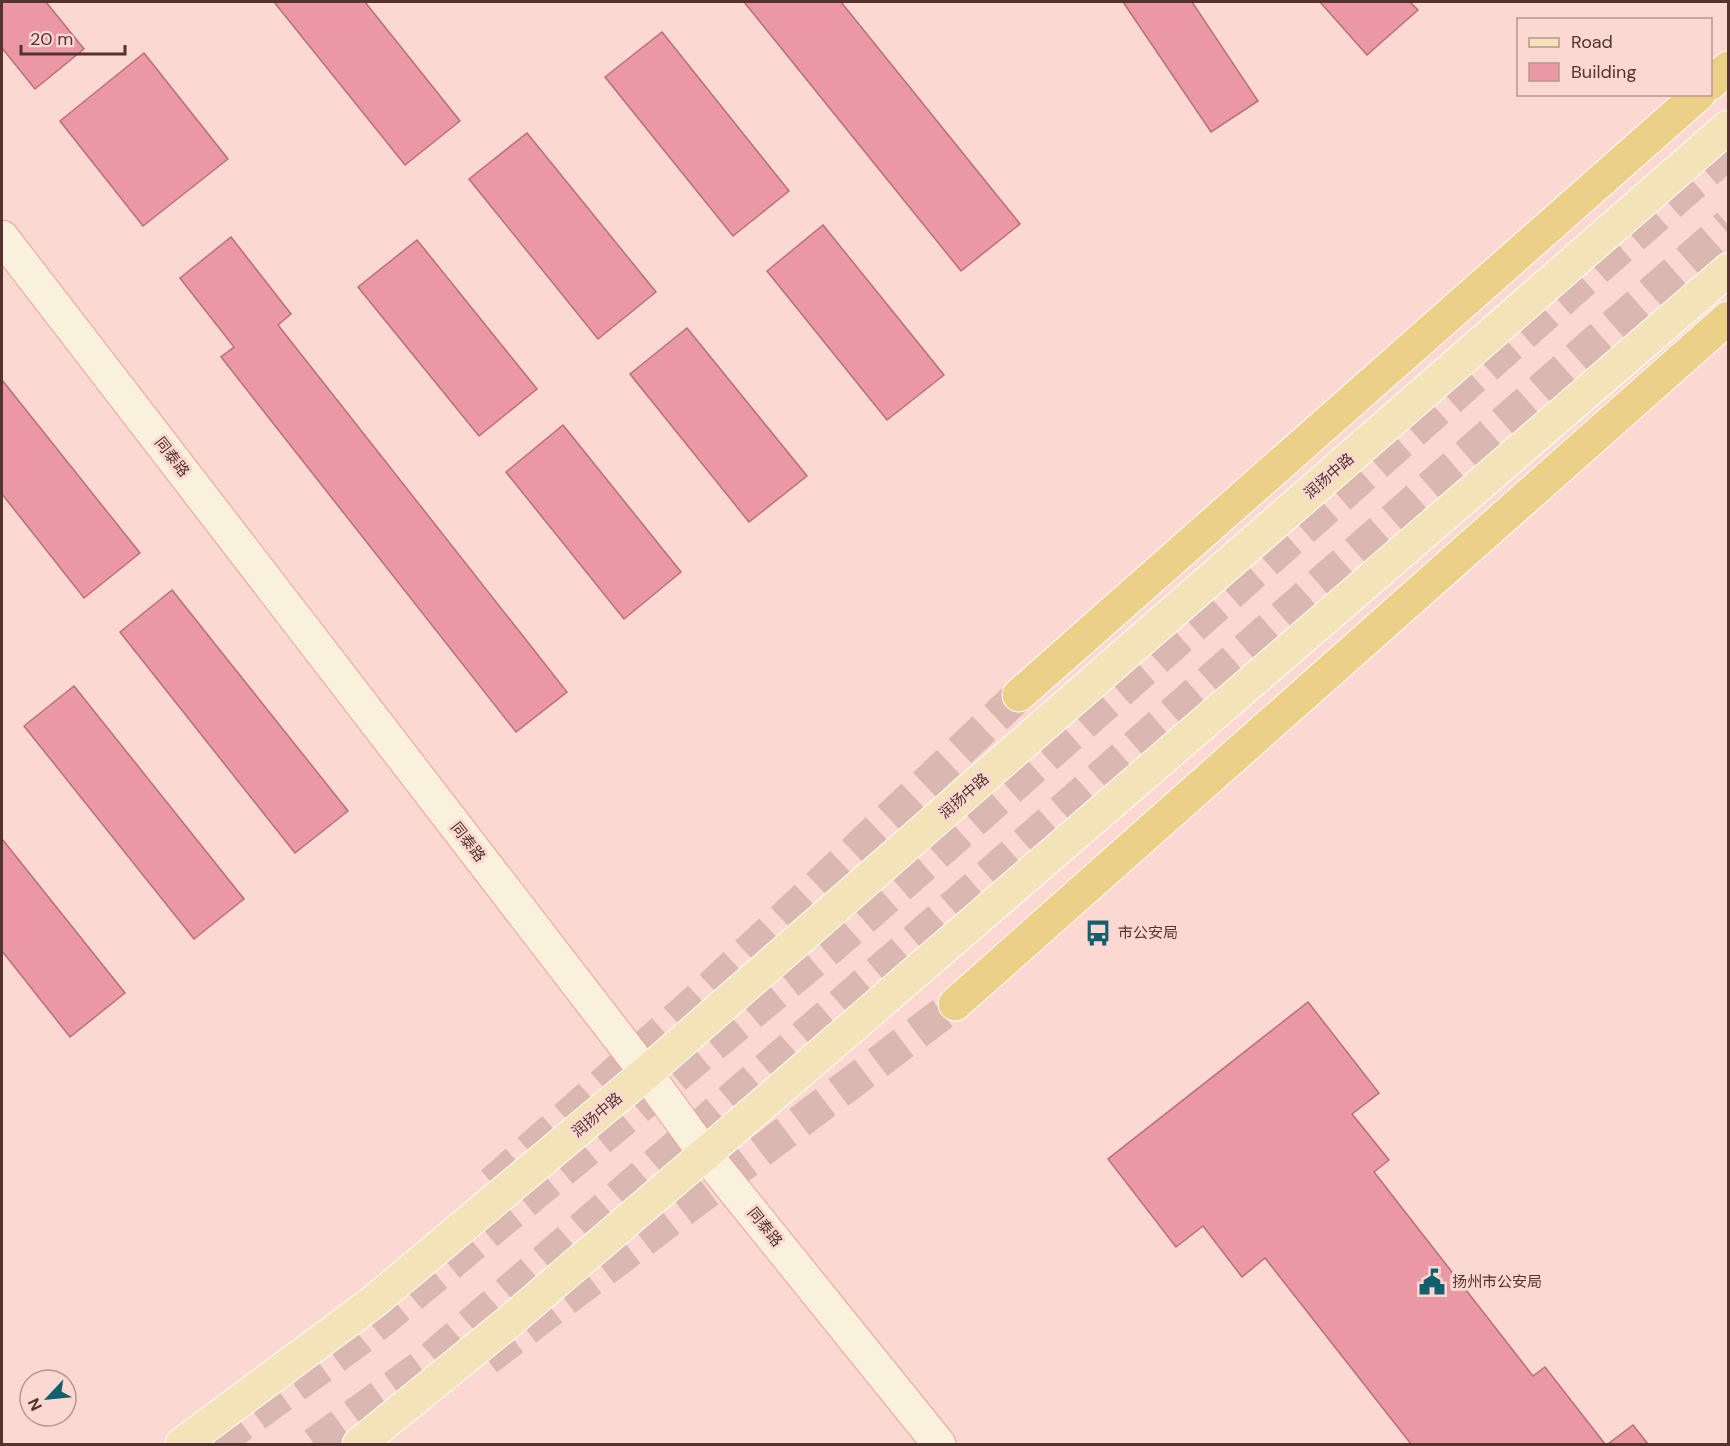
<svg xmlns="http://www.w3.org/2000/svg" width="1730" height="1446" viewBox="0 0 1730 1446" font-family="'DM Sans','Noto Sans SC',sans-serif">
<rect width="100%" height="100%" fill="#fbd8d2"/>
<path fill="#ea98a6" stroke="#bb6d7b" stroke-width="1.5" d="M2,2h44l38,47 -49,40 -33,-41z
M274,2h91l95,119 -55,44z
M744,2h97l179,222 -59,47z
M1123,2h69l66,99 -47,31z
M1320,2h90l8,8 -51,45z
M662,32l127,159 -56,45 -128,-159z
M144,53l84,106 -85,67 -83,-105z
M527,133l129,159 -58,47 -129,-160z
M823,225l121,150 -57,45 -120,-149z
M231,237l60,77 -13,11 289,367 -51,40 -295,-375 13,-10 -54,-69z
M417,240l120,149 -58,47 -121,-149z
M687,328l120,148 -58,46 -119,-148z
M2,380l138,173 -56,45 -82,-104z
M563,425l118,147 -57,47 -118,-147z
M172,590l176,221 -53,42 -175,-221z
M74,686l170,213 -50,40 -170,-213z
M2,839l123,154 -55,44 -68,-86z
M1308,1002l71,91 -27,21 37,46 -15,12 159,204 12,-9 60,77h-194l-146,-186 -23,19 -39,-51 -27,21 -68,-88z
M1633,1425l15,19h-40z"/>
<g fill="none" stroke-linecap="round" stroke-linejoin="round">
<path stroke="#dab7b1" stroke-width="33" stroke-dasharray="33 16" stroke-linecap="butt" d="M492,1183l206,-184 321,-304
M487,1359l468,-355
M216,1444l144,-105 475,-395 893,-791
M314,1444l107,-77 479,-414 828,-728"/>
<g stroke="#f09f92" stroke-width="35">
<path id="secondary" d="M2,237l644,836 59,81 234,290"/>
</g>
<g stroke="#fff" stroke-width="35">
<path id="primary" d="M182,1444l190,-141 274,-230 1082,-946
M359,1444l151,-123 195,-167 1023,-884"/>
</g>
<g stroke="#fff" stroke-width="35">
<path id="highway" d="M1710,84l18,-16
M1019,695l680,-601
M955,1004l773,-686"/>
</g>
<use href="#secondary" stroke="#f9f1db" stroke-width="33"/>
<use href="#primary" stroke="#f4e3b8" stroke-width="33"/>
<use href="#highway" stroke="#ecd088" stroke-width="33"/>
</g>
<defs>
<g id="bus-bare" transform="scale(2.07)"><path d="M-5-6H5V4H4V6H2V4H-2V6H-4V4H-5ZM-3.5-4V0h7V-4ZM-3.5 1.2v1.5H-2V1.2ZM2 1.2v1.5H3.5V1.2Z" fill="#12606b" stroke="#fbd8d2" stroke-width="2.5" paint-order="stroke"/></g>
<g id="civic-bare" transform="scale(2.07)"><path d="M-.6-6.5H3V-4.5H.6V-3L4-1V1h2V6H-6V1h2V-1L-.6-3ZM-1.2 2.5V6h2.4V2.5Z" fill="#12606b" stroke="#fbd8d2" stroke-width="2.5" paint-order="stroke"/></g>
</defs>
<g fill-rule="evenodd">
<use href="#bus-bare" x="1098" y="933"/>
<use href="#civic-bare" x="1432" y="1282"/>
</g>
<g text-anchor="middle" stroke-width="6" stroke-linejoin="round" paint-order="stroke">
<g font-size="15" fill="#54332e" stroke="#fbd8d2">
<text transform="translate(172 457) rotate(52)" y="5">同泰路</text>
<text transform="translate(1329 476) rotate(-41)" y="5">润扬中路</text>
<text transform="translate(964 796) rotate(-41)" y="5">润扬中路</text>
<text transform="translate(468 842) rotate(52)" y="5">同泰路</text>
<text transform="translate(597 1115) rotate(-40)" y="5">润扬中路</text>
<text transform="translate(765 1227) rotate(51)" y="5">同泰路</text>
</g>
<g font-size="15" fill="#54332e" stroke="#fbd8d2" text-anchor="start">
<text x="1118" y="938">市公安局</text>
<text x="1452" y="1287">扬州市公安局</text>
</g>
</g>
<rect width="1730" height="1446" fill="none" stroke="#54332e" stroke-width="6"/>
<rect x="1517" y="18" width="195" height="78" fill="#fbd8d2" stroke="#b89690" stroke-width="1.5"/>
<rect x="1529" y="38" width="30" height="9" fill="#f4e3b8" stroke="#b89690" stroke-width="1.5"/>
<text x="1571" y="48" font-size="18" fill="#54332e">Road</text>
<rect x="1529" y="63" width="30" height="18" fill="#ea98a6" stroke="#b89690" stroke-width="1.5"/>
<text x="1571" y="78" font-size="18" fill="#54332e">Building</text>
<g transform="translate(48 1398) rotate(244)"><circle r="28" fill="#fbd8d2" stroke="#b89690" stroke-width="1.5"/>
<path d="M0-4.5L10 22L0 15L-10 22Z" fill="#12606b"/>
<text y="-9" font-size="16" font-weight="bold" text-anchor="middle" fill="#54332e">N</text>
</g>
<path d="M21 45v9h104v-9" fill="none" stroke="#54332e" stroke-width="3"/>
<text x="30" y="45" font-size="18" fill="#54332e" stroke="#fbd8d2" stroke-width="4.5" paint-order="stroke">20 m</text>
</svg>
